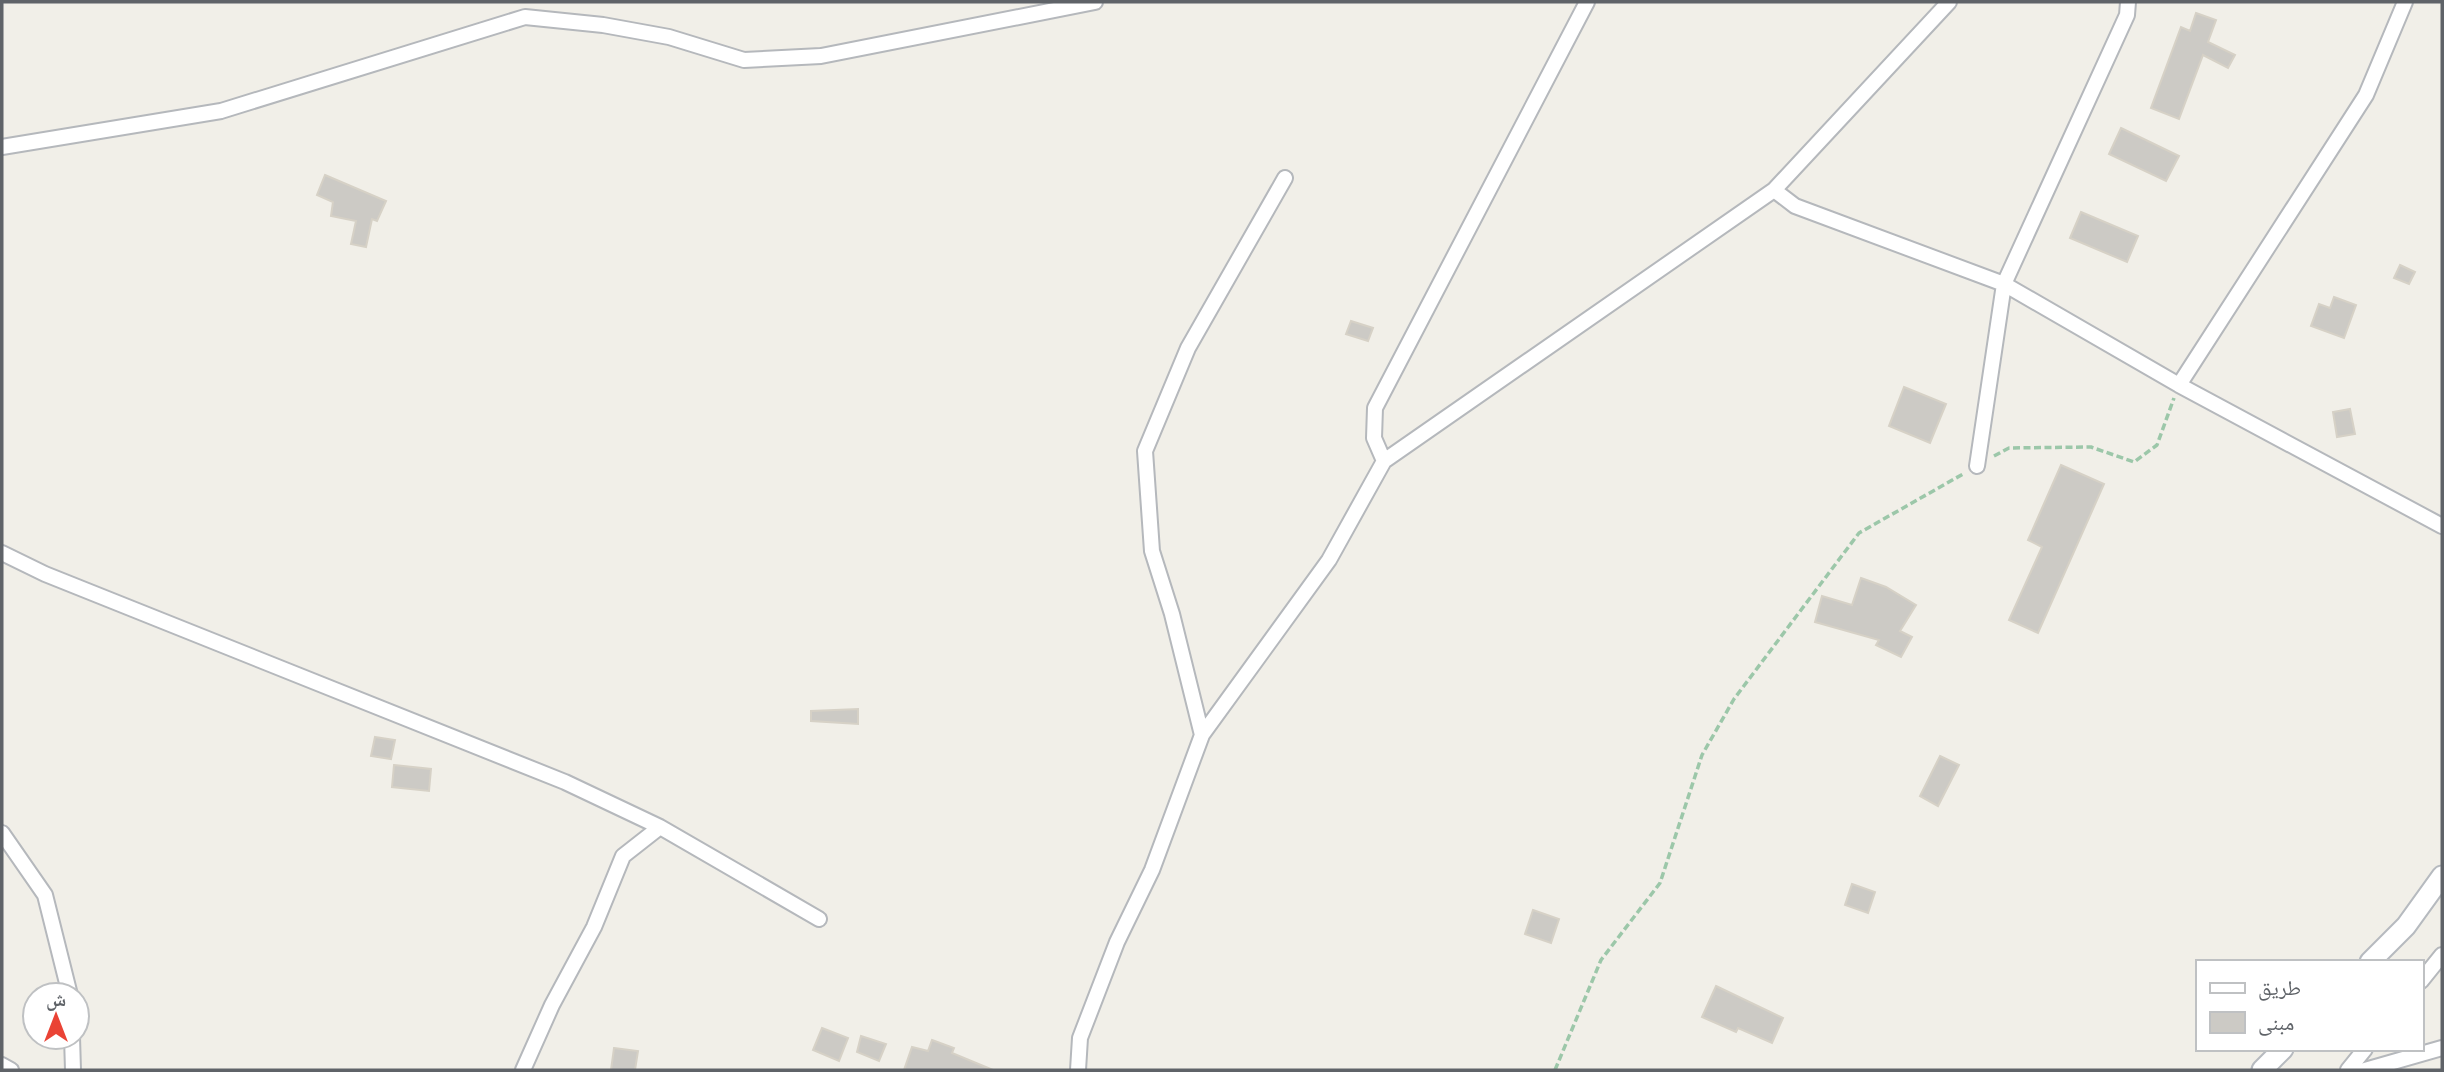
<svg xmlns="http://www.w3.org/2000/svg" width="2444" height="1072" viewBox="0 0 2444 1072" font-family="'DM Sans','Noto Naskh Arabic',sans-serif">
<rect width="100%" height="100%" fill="#f1efe8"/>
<path fill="#cccac5" stroke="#d6d1c6" stroke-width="2" d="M2196,13l20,7 -8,22 27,13 -7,13 -25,-13 -24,64 -28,-11 30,-81 9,4z
M2121,128l58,28 -13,25 -57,-27z
M325,175l61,26 -9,20 -5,-2 -6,28 -15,-3 5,-23 -25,-5 2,-14 -16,-7z
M2081,212l57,24 -11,26 -57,-24z
M2400,265l15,7 -6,12 -15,-6z
M2334,297l22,8 -12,33 -33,-12 8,-22 11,4z
M1351,321l22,7 -5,13 -22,-7z
M1904,387l42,17 -16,39 -41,-17z
M2350,409l5,25 -18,3 -4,-25z
M2061,465l43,19 -66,149 -29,-13 33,-73 -14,-7z
M1861,578l25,9 30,18 -16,26 12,6 -11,20 -25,-12 3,-5 -64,-18 7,-26 30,9z
M858,709v15l-47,-3v-10z
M375,737l20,3 -4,19 -20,-3z
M1940,756l19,9 -21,41 -18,-10z
M394,765l37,4 -2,22 -37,-4z
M1852,884l23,8 -7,21 -23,-8z
M1533,910l26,9 -8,24 -26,-9z
M1716,986l67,32 -11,25 -34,-15 -2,4 -34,-15z
M822,1028l26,10 -9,23 -26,-11z
M861,1036l25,8 -7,17 -22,-9z
M932,1040l22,8 -2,5 41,17h-89l8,-23 16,4z
M614,1048l24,3 -3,19h-24z"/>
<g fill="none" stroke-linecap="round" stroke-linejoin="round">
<g stroke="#b5b8bc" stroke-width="18">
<path id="minor" d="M2,147l219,-36 304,-94 78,8 66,12 75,23 77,-4 274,-54
M1774,190l21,16 209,78 175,101 263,141
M2179,385l187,-290 39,-93
M1384,461l-10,-23 1,-30 212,-406
M1977,466l27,-182 123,-269 1,-13
M2,553l43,21 520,208 95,45
M1202,735l127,-175 55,-99 390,-271 175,-188
M2,833l43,62 25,100
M2421,981l21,-26
M72,1037l1,33
M2,1065l9,5
M523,1070l29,-65 42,-78 29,-71 37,-29 159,92
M1078,1070l2,-32 37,-96 35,-72 50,-135 -30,-121 -20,-63 -7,-100 43,-103 97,-170
M2348,1070l17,-21
M2365,1070l77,-22"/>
</g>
<g stroke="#b6babf" stroke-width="23">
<path id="secondary" d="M2370,962l36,-36 36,-50
M2262,1070l21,-21"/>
</g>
<path stroke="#9cc7a9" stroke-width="3.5" stroke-dasharray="7 3.5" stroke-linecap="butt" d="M1994,456l15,-8 82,-1 43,15 23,-17 17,-47
M1555,1070l46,-110 59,-77 42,-128 32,-56 125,-166 104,-59"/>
<use href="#minor" stroke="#fff" stroke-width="14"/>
<use href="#secondary" stroke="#fff" stroke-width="19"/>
</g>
<rect width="2444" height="1072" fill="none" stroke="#5f6368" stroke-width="7"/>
<rect x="2196" y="960" width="228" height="91" fill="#ffffff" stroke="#bfc1c3" stroke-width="2"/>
<rect x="2210" y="983" width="35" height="10" fill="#ffffff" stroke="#bfc1c3" stroke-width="2"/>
<text x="2258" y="995" font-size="21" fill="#5f6368">طريق</text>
<rect x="2210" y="1012" width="35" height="21" fill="#cccac5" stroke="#bfc1c3" stroke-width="2"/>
<text x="2258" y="1030" font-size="21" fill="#5f6368">مبنى</text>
<g transform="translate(56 1016)"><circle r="33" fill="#ffffff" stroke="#bfc1c3" stroke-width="2"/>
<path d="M0-5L12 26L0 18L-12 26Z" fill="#ea4335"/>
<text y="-10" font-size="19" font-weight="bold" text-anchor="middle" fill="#5f6368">ش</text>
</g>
</svg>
